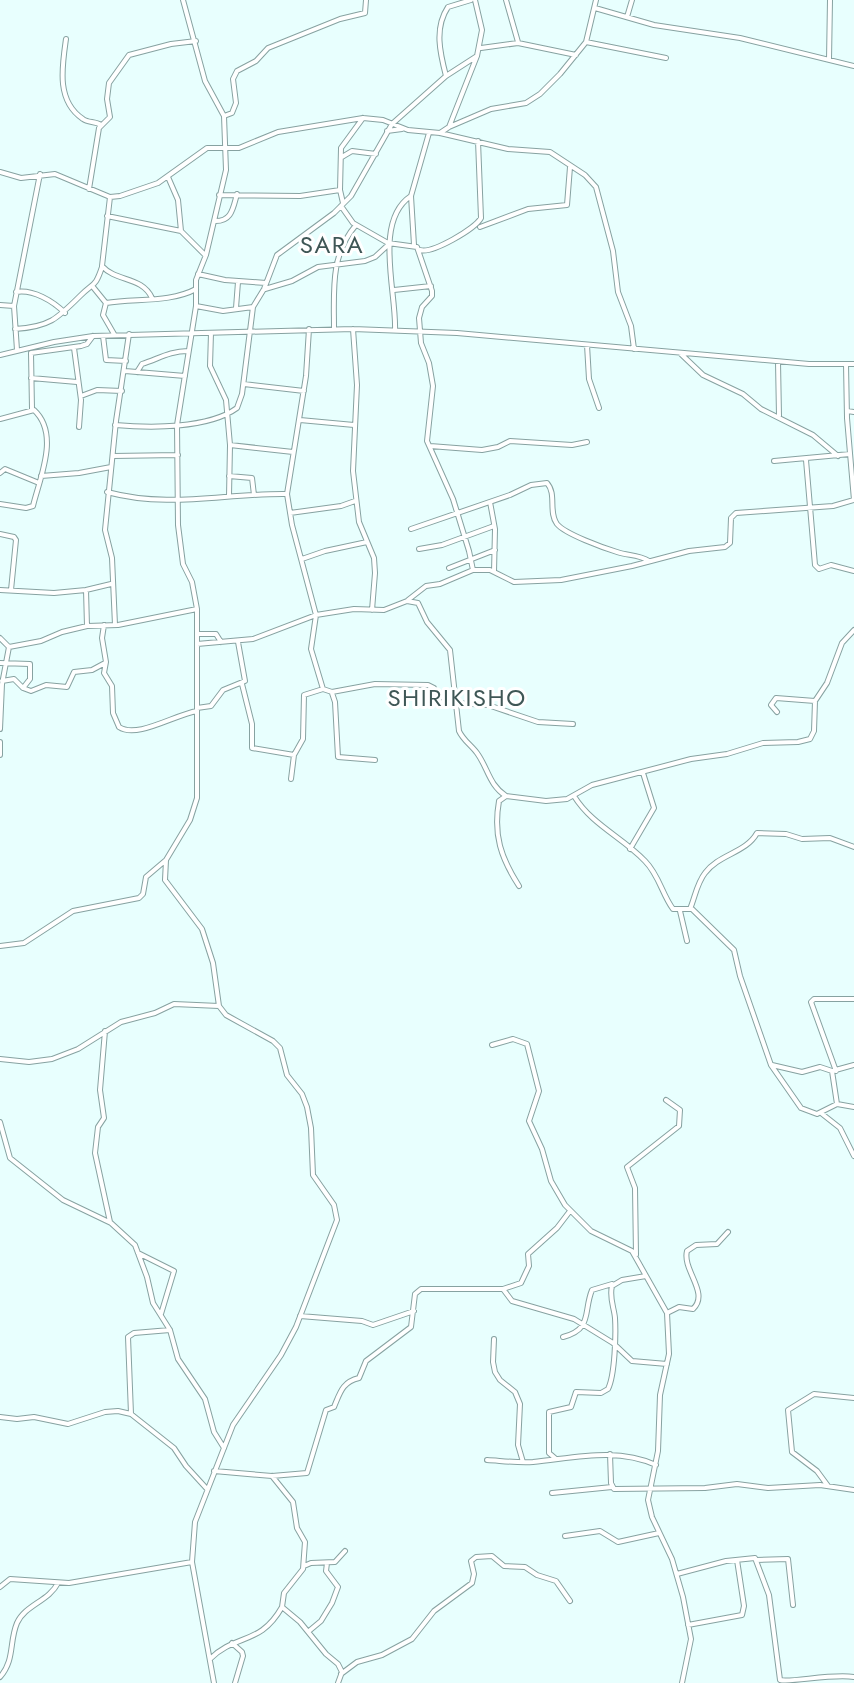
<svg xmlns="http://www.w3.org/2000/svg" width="854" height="1683" viewBox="0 0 854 1683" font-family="Jost,sans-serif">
<rect width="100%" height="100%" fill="#e8fffe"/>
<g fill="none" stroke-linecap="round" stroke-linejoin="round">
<g stroke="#87a2a1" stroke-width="6">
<path id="minor" d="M183,0l22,81 19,35 2,54 -20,85 -10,25v26l-19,119 1,100 5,39 9,18 5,27v189l-7,22 -24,40 -1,20 37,49 11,34 6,43 7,9 47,26 7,7 7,27 15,19 5,13 4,21 2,47 21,30 3,15 -41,107 -15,28 -48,70 -38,97 -3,40 22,121
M506,0l12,42
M595,8l59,17 86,13 114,28
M627,17l5,-17
M66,39c-4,28 -10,62 17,80 5,4 12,2 18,6
M586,42l80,16
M481,48l37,-5 58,12
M829,60l1,-60
M446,76c-6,-23 -12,-48 2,-69l23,-7
M224,116l8,-3 4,-10 -3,-24 4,-8 19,-10 12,-13 72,-29 25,-6 1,-13
M449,127l42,-18 35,-6 14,-9 20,-20 26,-32 10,-42
M387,131l15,-2
M440,133l9,-6 28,-71
M342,157l10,-6 24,3
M0,172l21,6 34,-4 55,23 10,-1 38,-13 49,-35h32l39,-16 85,-14 20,2 25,10 32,3 68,16 42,3 35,23 11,12 17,64 5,41 13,34 3,23
M168,177l10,23 3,31
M89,189l10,-61 11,-11 -3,-18 2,-16 20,-28 42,-11 25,-3
M219,195l81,1 40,-6
M110,197l-8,69c14,16 40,10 50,32
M343,203l-3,-13 1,-42 22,-30
M341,206l12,17 35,20 29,4 15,44v5l-10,11 -3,11 2,25 8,20 4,23 -6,55 26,58 16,52 4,19
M107,216l74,15 24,24
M214,221c18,1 19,-13 23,-27
M480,227l48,-18 39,-4 3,-38
M414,245l-3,-49 18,-63
M420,250c12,4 55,-21 61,-32l-3,-77
M198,274l27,6 41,3
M93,287l13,16c29,-5 64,0 90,-14
M265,289l27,-8 26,-14 47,-6 10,-4 13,-12
M394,290l37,-4
M16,292c17,-3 37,9 49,21
M106,303l-3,12 11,19
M0,305l14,1 3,44
M14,306l26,-132
M196,306l27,5 30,-4
M236,308l2,-26
M15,329c34,-2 42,-10 65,-33 14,-14 15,-8 22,-29
M309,329l-3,47 -19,118 5,31 24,90 -5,34 12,40 9,3 43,-8 53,1 6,3 6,14 48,3 50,17 35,2
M334,329c0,-38 -4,-74 22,-104
M353,329l4,56 -4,86 6,51 15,36 1,15 -3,37
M395,331c2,-38 -22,-110 16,-135
M211,333l-1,33 16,34 4,45
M103,336l3,24 20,1
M587,345l2,34 10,29
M74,348l7,52 -2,27
M31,353l50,-7 6,-2 6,-8
M31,353l1,56
M681,354l22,21 40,19 18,15 52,26 25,21
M0,355l54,-13 39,-6 260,-7 104,4 352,31h45
M778,362l1,54
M846,364l1,54 7,82
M125,371l60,5
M137,372l5,-8c16,-5 28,-13 46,-13
M31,378l46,4
M244,384l60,7
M81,396l16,-6 25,1
M847,411l7,1
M0,419l34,-9c26,24 6,67 -1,96l-7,2 -26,-4
M300,420l54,5
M115,425c35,3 93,4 122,-17l5,-14 11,-87 11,-18 13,-34 57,-42 17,-17 41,-72 54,-48 31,-20 5,-26 -7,-30
M430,446l52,4 16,-3 12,-6 62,4 15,-3
M113,456l65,-1
M806,460l9,105 4,4 12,-4 23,6
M774,461l76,-7
M0,473l5,-4 34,14
M41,476l38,-3 32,-6
M229,476l23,2 2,17
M107,492c63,17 117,1 180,2
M229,496l1,-51 63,7
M490,502l5,27 -1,43
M290,513l51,-7 14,-5
M411,529l99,-34 21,-10 16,-2c10,11 1,29 10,41 8,10 47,24 60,28 11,4 21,2 32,9
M0,534l14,3 2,3 -5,50
M419,549l23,-4 52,-19
M302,559l23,-8 42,-9
M449,568l46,-18
M0,590l54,3 32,-3
M408,600l18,-14 14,-2 33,-14h17l24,12 47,-2 71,-14 57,-15 36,-4 5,-4 1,-25 5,-5 97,-7 21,-6
M104,625l-2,13 4,24 -2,11 8,13 1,27 6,14c18,12 55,-12 78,-16
M115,625l-3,-67 -7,-28 11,-109 13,-87
M87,626l-1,-36 25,-6
M198,634h18l5,8
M0,638l9,9
M197,644l56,-5 63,-24 38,-6 30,1 23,-9 11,2 9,19 23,28 9,81c4,9 12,14 18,22 11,15 12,32 29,43l40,5 21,-2 25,-14 99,-26 36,-5 36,-11 35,-1 12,-3 4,-8 1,-30 12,-18 15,-40 12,-13
M0,663l30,1v15l-7,9
M2,681l12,-2 9,9 8,3 15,-6 21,2 7,-15 18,-2 13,-7
M242,684l10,40v24l42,7
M332,693l3,9 3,55 37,3
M197,708l14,-2 12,-16 22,-9 -7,-39
M777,712l-6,-7 5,-7 39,3
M0,729l2,-45 7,-37 32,-6 21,-9 25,-6 31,-1 79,-16
M0,742v13
M291,779l3,-24 9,-16 1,-44 19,-6
M506,796l-7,5c-6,34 2,57 20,85
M574,796c18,29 48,41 71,65 14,14 17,33 28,48h19l42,41 6,26 31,89 30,43 16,6 20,-10 17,3
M630,849l24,-41 -11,-35
M690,909c5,-12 7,-26 15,-36 14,-19 41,-20 52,-40l29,1 16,5 28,-1 24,9
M680,911l7,30
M0,946l24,-3 49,-32 66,-13 4,-4 3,-17 20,-17
M105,1031l-5,59 4,28 -6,9 -3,26 15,69
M492,1045l21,-6 14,5 12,47 -10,30 13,28 9,32 14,24 26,26 41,20 35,62 2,41 -9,41 -2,56 -10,49 4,17 20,42 11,38 8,42 -9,44
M0,1059l29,3 23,-3 26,-10 43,-27 34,-9 19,-9 45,2
M772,1065l30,7 18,-5 12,4 22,-6
M832,1071l5,33
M836,1071l-25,-69 3,-3h40
M821,1113l19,15 14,28
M0,1122l10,36 53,42 48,23 24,22 12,32 6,26 17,27 8,29 27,40 9,33 10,16
M138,1253l36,18 -13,43
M636,1255l-1,-67 -8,-21 52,-41 1,-16 -14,-10
M503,1289l18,-6 8,-17 -1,-12 29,-26 13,-17
M667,1313l12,-6 14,2c17,-16 -11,-39 -6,-58l9,-6 21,-1 11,-12
M300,1316l62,5 11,4 41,-14
M563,1337c30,-8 20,-25 29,-47l20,-6
M494,1339l-1,23 2,10 5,8 15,12 5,12 -2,41 5,17
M131,1414l-3,-77 6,-4 36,-3
M0,1417l17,2 17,-2 34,7 37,-12 13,-1 13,3 43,34 12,18 21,23
M610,1454l1,29 3,6 91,-1 32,-4 31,4 52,-3 34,5
M556,1459l-7,-6v-41l22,-5 5,-15 25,1 7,-4c7,-14 8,-55 7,-71 -1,-11 -6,-20 -3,-32l10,-6 24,-4
M487,1460c16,1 31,3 46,2 42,-4 83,-15 123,3
M214,1471l58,5 35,-3 19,-63 8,-3c6,-14 8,-25 25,-29l7,-17 45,-34 4,-33 6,-5h82l9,12 62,18 39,24 19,18 35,3
M272,1476l21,26 4,26 8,14 -2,27 -19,24 -2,14 18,15 26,32 12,10 4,8 -4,11
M828,1486l-11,-15 -25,-19 -4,-42 26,-16 40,4
M552,1493l60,-6
M565,1536l35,-5 18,11 41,-9
M756,1560l32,-1 5,46
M304,1566l7,-3 24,-1 10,-11
M677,1574l49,-13 29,-3 14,37 11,85c11,3 53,-7 74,-3
M0,1587l10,-8 59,4 123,-21
M688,1625l54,-10 2,-9 -7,-46
M309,1631l12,-10 11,-18 6,-16 -12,-16 1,-8
M232,1643l10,9 1,4 -8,27
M210,1659c26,-26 50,-13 72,-52
M341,1674l16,-12 25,-7 30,-16 22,-28 38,-28 2,-9 -3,-13 5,-4 16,-1 12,10 21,1 12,8 19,6 14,20
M0,1677c15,-17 9,-35 17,-54 8,-18 32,-22 41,-40"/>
</g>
<use href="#minor" stroke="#fff" stroke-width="4"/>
</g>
<g text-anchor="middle" stroke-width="6" stroke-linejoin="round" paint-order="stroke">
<g font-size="24" letter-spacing="1.5" fill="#3f5756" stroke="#fff">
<text x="332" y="253">SARA</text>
<text x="457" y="706">SHIRIKISHO</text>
</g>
</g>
</svg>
